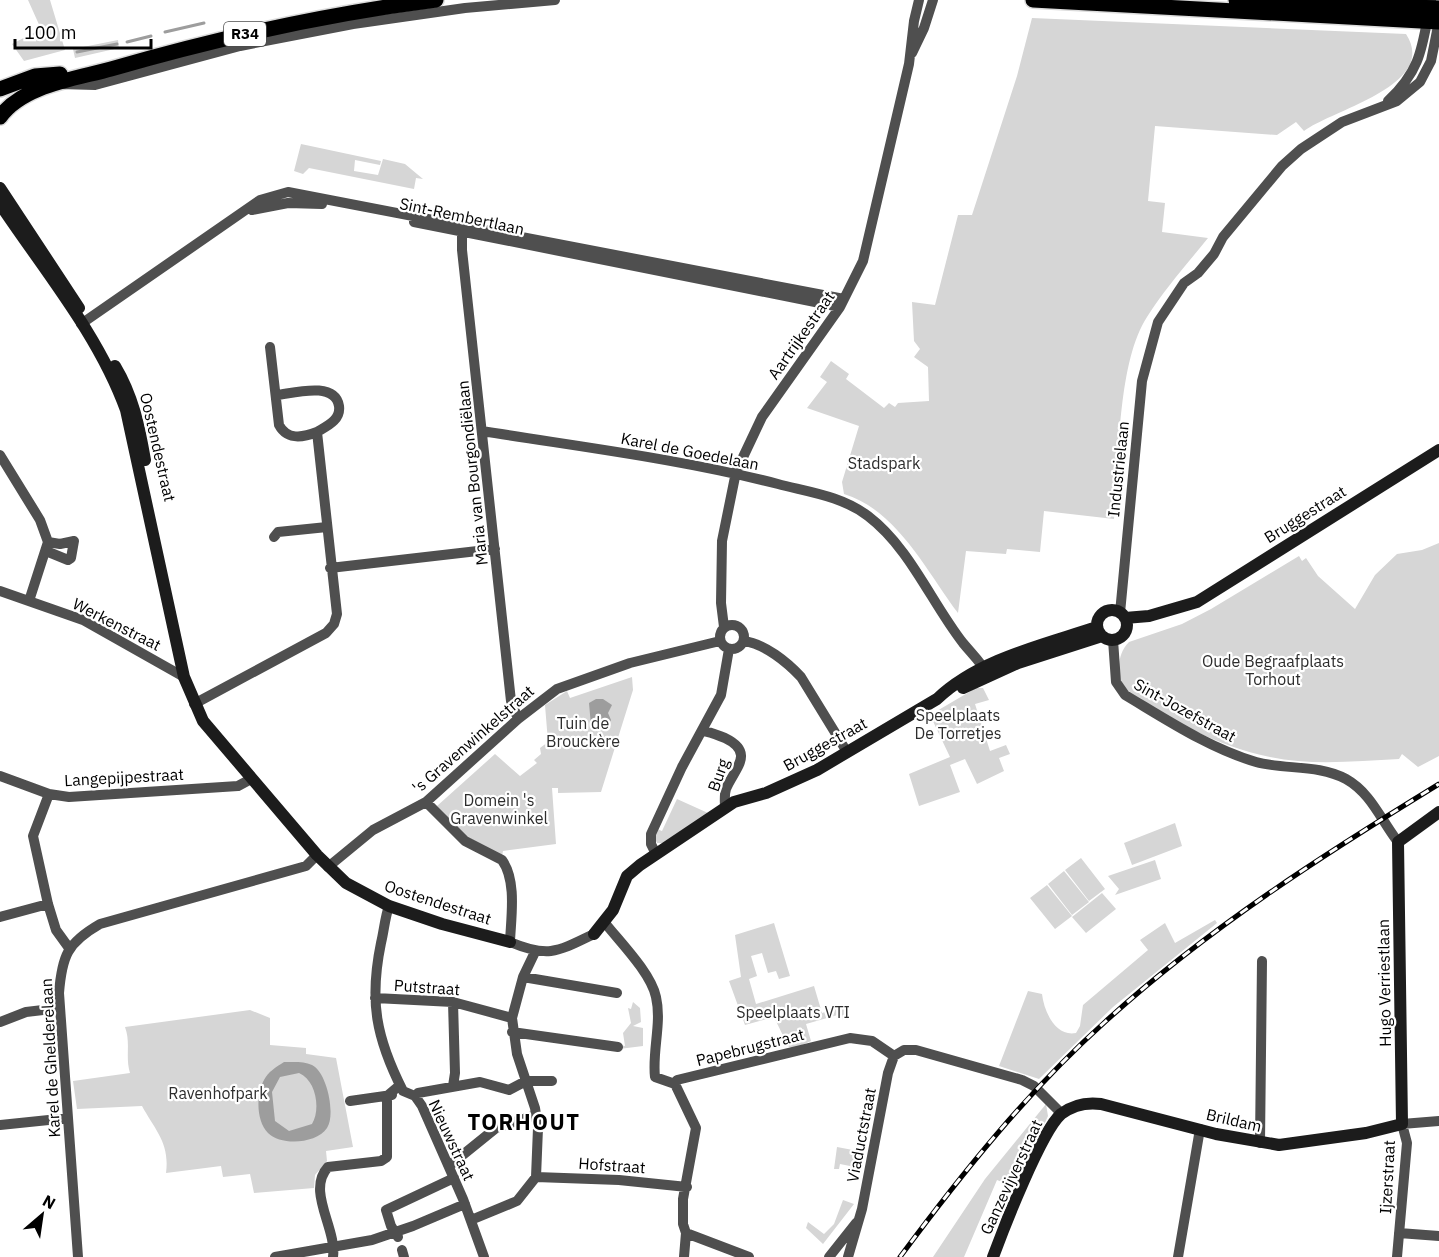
<svg xmlns="http://www.w3.org/2000/svg" width="1439" height="1257" viewBox="0 0 1439 1257" font-family="'IBM Plex Sans',sans-serif">
<rect width="100%" height="100%" fill="#fff"/>
<path fill="#d6d6d6" d="M28,0h22l15,50 -41,11 -12,-17 29,-15z
M1032,18l374,16c33,51 -72,75 -102,97l-8,-9 -19,13 -122,-9 -7,75 17,2 -3,29 46,6c-21,26 -44,52 -61,79 -30,46 -28,146 -33,202l-70,-8 -4,41 -33,-3 -1,5 -40,-3 -8,62c-31,-41 -61,-103 -114,-119l-2,-12 17,-56 -52,-18 20,-26 -7,-5 11,-16 18,13 -3,5 38,29 5,-5 6,4 3,-4 31,-2 -1,-34 -14,-10 6,-8 -6,-8 -2,-39 23,3 23,-90h14l45,-139z
M118,40l1,8 -44,10 -2,-9z
M301,144l80,17 -1,4 -25,-5 -1,11 24,4 5,-16 22,5 18,15 -7,-1 -2,11 -105,-21 -6,6 -9,-3z
M1439,543v213l-21,11 -16,-13 -3,5c-42,2 -87,7 -129,-2 -53,-11 -103,-38 -147,-68 -5,-16 -7,-34 6,-47l53,-18 29,-15 88,-53 3,5 4,-3 12,18 37,33 20,-34 22,-21 25,-4z
M632,677l1,13 -32,102 -43,1v-5h-6l4,56 -53,7 -1,5 -36,-20 -29,-30 58,-52 25,22 17,-13 -3,-3 7,-6 -1,-6 8,-6 -3,-37 22,-14 3,7z
M976,688h7l6,12 -14,4 15,47 16,-6 4,9 -11,4 5,13 -27,13 -12,-25 -15,6 10,27 -41,14 -10,-32 41,-17 -20,-42z
M677,799l31,14 -42,30h-9l-2,-4 2,-10 5,2z
M1175,823l7,23 -50,19 -8,-22z
M1081,858l24,31 -16,12 -24,-31z
M1155,860l6,19 -46,16 4,-6 -11,-13z
M1064,871l25,31 -17,13 -24,-31z
M1047,885l25,31 -17,13 -25,-31z
M1102,893l14,16 -30,24 -14,-16z
M1215,920l2,3 -104,84 -74,72 -40,-13 29,-75 14,3c2,17 13,43 34,39l4,-7 3,-21 65,-55 -8,-10 25,-17 10,20z
M774,923l16,53 -11,3 -3,-8 -8,2 -6,-20 -11,3 6,20 -8,3 7,25 58,-18 8,27 25,-8v14l-4,1 -2,-6 -35,10 5,17 -18,8 -5,-3 -14,-29 -29,8 -16,-44 12,-4 -6,-42z
M633,1002l7,6 1,14 -8,4 10,2v18l-24,3 -6,-5 12,2 -2,-13 8,-10 -3,-15 3,1z
M250,1010l20,8v27l36,3v6l30,4 17,89 -27,4 1,10 -12,14 -1,13 -60,5 -4,-19 -27,3 -2,-11 -55,7c4,-30 -11,-43 -24,-67l-65,3 -4,-28 57,-8c-5,-16 1,-30 -5,-46z
M1046,1104l2,12 -20,44 -8,-3 -13,27 -10,-4 -33,77h-31l52,-78z
M837,1147l21,4 -3,16 -15,-3 -1,5h-5z
M843,1200l11,4 -31,40 -17,-16 2,-6 16,12 10,-10z"/>
<path fill="#9d9d9d" fill-rule="evenodd" d="M596,699h7l9,6 -4,8 3,7 -5,9 -7,1 -8,-4 -2,-23z
M284,1062c9,0 20,-1 28,3 15,7 24,50 15,63 -11,16 -46,18 -59,5 -12,-12 -12,-39 -4,-53 4,-8 12,-13 20,-18zM299,1073c17,7 22,36 13,51l-23,7 -14,-10 -3,-29 8,-15z"/>
<g fill="none" stroke-linecap="round" stroke-linejoin="round">
<path stroke="#9d9d9d" stroke-width="3" d="M165,32l39,-9
M127,42l24,-6
M77,52l40,-8"/>
<g stroke="#dbdbdb" stroke-width="18">
<path id="primary" d="M1033,0l406,22
M1236,0l203,8
M0,89l35,-13 25,-2
M0,117c23,-32 75,-38 111,-48 107,-31 215,-55 325,-69"/>
</g>
<path stroke="#4f4f4f" stroke-width="10" d="M912,53l12,-25 9,-28
M60,84l35,1 145,-39 113,-22 112,-16 90,-8
M1388,101c35,-33 34,-56 43,-101
M252,210l36,-7 34,1
M414,222l426,85
M462,227v23l49,451 7,18
M81,324l179,-124 28,-8 556,107
M270,347l9,78c8,15 23,13 38,7
M482,431c99,16 199,28 296,53 31,8 64,12 90,32 42,32 63,86 95,127 9,11 18,19 25,32
M0,455l40,65 8,22 -19,59
M274,537l4,-5 49,-5
M46,551l22,9 3,-2 3,-17 -14,3 -12,-2
M330,568l165,-19
M0,591l83,29 101,57
M1120,613l22,-232 16,-59 26,-39 14,-10 16,-19 9,-17 59,-71 19,-17 41,-27 55,-21 23,-19 11,-21 8,-40
M720 637a12 12 0 1 1 24 0a12 12 0 1 1-24 0Z
M724,627l-3,-24 1,-62 14,-69 26,-55 78,-110 23,-46 46,-197 5,-43 5,-21
M1113,640l3,42 9,13c42,25 84,53 131,67 29,8 62,2 90,17 25,14 35,41 52,63
M744,641c21,3 43,21 57,36l46,75
M194,704l132,-71 8,-9 3,-10 -20,-182c10,-6 24,-12 22,-26 -4,-25 -45,-13 -62,-11
M702,731c9,1 15,4 23,7 31,15 9,31 1,51 -2,6 -1,13 -1,19
M0,776l49,18 20,3 169,-11 13,-7
M49,794l-16,42 15,68 8,26 13,18
M426,802l39,39 37,19c15,21 9,57 8,82 38,16 47,10 84,-8
M656,854l-5,-10v-10l31,-67 39,-72 8,-46
M328,867l45,-37 53,-28 92,-83 39,-30 73,-26 90,-22
M389,906c-4,11 -5,25 -8,37 -12,58 -5,95 22,148l12,5 7,10 41,93 21,58
M0,917l48,-13
M605,923c15,19 46,50 51,74 6,26 -4,54 -1,80l20,7
M523,977l94,16
M375,998l78,4 59,16
M0,1022l26,-10 34,-4
M512,1032l106,15
M894,1056l10,-6h12l106,30 12,6 28,28
M675,1084l2,-4 173,-42 22,3 22,15
M675,1084l21,44 -13,71v25l3,9 -2,24
M453,1086l2,-13 -2,-71
M415,1096l3,-3 62,-11 29,8 17,-9h26
M350,1101l42,-6
M0,1125l68,-7
M1260,1143l2,-182
M449,1166l47,-38 40,-13
M536,1177l83,3 68,7
M471,1220l46,-19 19,-24 2,-49 -3,-20 -18,-54 -5,-36 11,-41 12,-25
M686,1233l63,24
M1399,1233l40,3
M398,1237l-7,-11 -5,-16 68,-32
M402,1250l2,7
M78,1257l-19,-264c3,-37 8,-50 41,-69l206,-58 11,-11
M275,1257l97,-17 41,-14 52,-22
M333,1257c4,-29 -27,-66 -5,-90l53,-6 6,-4v-61l13,-11
M829,1257l27,-34
M848,1257l14,-48 26,-136 6,-17
M1178,1257l22,-128
M1397,1257l10,-114 -5,-19 37,-3"/>
<path stroke="#1c1c1c" stroke-width="12" d="M0,188l79,120
M0,204c44,66 99,131 126,206l58,267 19,44 114,134 29,28 43,23 53,18 68,18
M115,366c18,30 24,60 30,94
M1097 625a15 15 0 1 1 30 0a15 15 0 1 1-30 0Z
M1125,618l24,-2 48,-14 242,-152
M963,688l55,-25 84,-27
M594,934l19,-24 14,-34 13,-11 94,-63 32,-9 51,-23 120,-71c42,-40 106,-54 160,-72
M993,1257c11,-30 48,-125 68,-143 12,-9 25,-12 40,-10l115,30 63,11 87,-12 36,-9 -4,-282 41,-30"/>
<use href="#primary" stroke="#000" stroke-width="15"/>
<g stroke="#000" stroke-width="5">
<path id="rail" d="M900,1257c62,-84 128,-166 206,-236 101,-92 217,-166 333,-237"/>
</g>
<use href="#rail" stroke="#fff" stroke-width="3" stroke-dasharray="9" stroke-linecap="butt"/>
</g>
<g text-anchor="middle" stroke-width="4.5" stroke-linejoin="round" paint-order="stroke">
<rect fill="#fff" stroke="#4c4c4c" stroke-width="1.5" x="224" y="22" width="42" height="24" rx="4.5"/>
<g font-size="15" font-weight="bold" fill="#000">
<text x="245" y="39">R34</text>
</g>
<g font-size="16" fill="#000" stroke="#fff">
<text transform="translate(462 216) rotate(12)" y="6">Sint-Rembertlaan</text>
<text transform="translate(801 335) rotate(-55)" y="6">Aartrijkestraat</text>
<text transform="translate(158 447) rotate(77)" y="6">Oostendestraat</text>
<text transform="translate(690 451) rotate(11)" y="6">Karel de Goedelaan</text>
<text transform="translate(1118 469) rotate(-84)" y="6">Industrielaan</text>
<text transform="translate(472 473) rotate(-96)" y="6">Maria van Bourgondiëlaan</text>
<text transform="translate(1305 514) rotate(-32)" y="6">Bruggestraat</text>
<text transform="translate(117 624) rotate(27)" y="6">Werkenstraat</text>
<text transform="translate(1185 710) rotate(29)" y="6">Sint-Jozefstraat</text>
<text transform="translate(473 739) rotate(-41)" y="6">'s Gravenwinkelstraat</text>
<text transform="translate(825 744) rotate(-29)" y="6">Bruggestraat</text>
<text transform="translate(718 775) rotate(-70)" y="6">Burg</text>
<text transform="translate(124 777) rotate(-3)" y="6">Langepijpestraat</text>
<text transform="translate(438 902) rotate(18)" y="6">Oostendestraat</text>
<text transform="translate(1384 983) rotate(-91)" y="6">Hugo Verriestlaan</text>
<text transform="translate(427 987) rotate(4)" y="6">Putstraat</text>
<text transform="translate(750 1047) rotate(-14)" y="6">Papebrugstraat</text>
<text transform="translate(50 1058) rotate(-93)" y="6">Karel de Ghelderelaan</text>
<text transform="translate(1234 1120) rotate(13)" y="6">Brildam</text>
<text transform="translate(861 1135) rotate(-79)" y="6">Viaductstraat</text>
<text transform="translate(452 1140) rotate(65)" y="6">Nieuwstraat</text>
<text transform="translate(612 1165) rotate(4)" y="6">Hofstraat</text>
<text transform="translate(1011 1177) rotate(-65)" y="6">Ganzevijverstraat</text>
<text transform="translate(1387 1177) rotate(-87)" y="6">Ijzerstraat</text>
</g>
<g font-size="16" fill="#2d2d2d" stroke="#fff">
<text x="884" y="469">Stadspark</text>
<text x="1273" y="667">Oude Begraafplaats<tspan x="1273" dy="18">Torhout</tspan></text>
<text x="958" y="721">Speelplaats<tspan x="958" dy="18">De Torretjes</tspan></text>
<text x="583" y="729">Tuin de<tspan x="583" dy="18">Brouckère</tspan></text>
<text x="499" y="806">Domein 's<tspan x="499" dy="18">Gravenwinkel</tspan></text>
<text x="793" y="1018">Speelplaats VTI</text>
<text x="218" y="1099">Ravenhofpark</text>
</g>
<g font-size="22" font-weight="bold" letter-spacing="1.5" fill="#000" stroke="#fff">
<text x="524" y="1130">TORHOUT</text>
</g>
</g>
<g transform="translate(42 1215) rotate(29)" stroke="#ffffff" stroke-width="4.5" paint-order="stroke">
<path d="M0-4.5L10 22L0 15L-10 22Z" fill="#000000"/>
<text y="-9" font-size="16" font-weight="bold" text-anchor="middle" fill="#000000">N</text>
</g>
<path d="M15 39v9h136v-9" fill="none" stroke="#000000" stroke-width="3"/>
<text x="24" y="39" font-size="18" fill="#000000" stroke="#ffffff" stroke-width="4.5" paint-order="stroke">100 m</text>
</svg>
